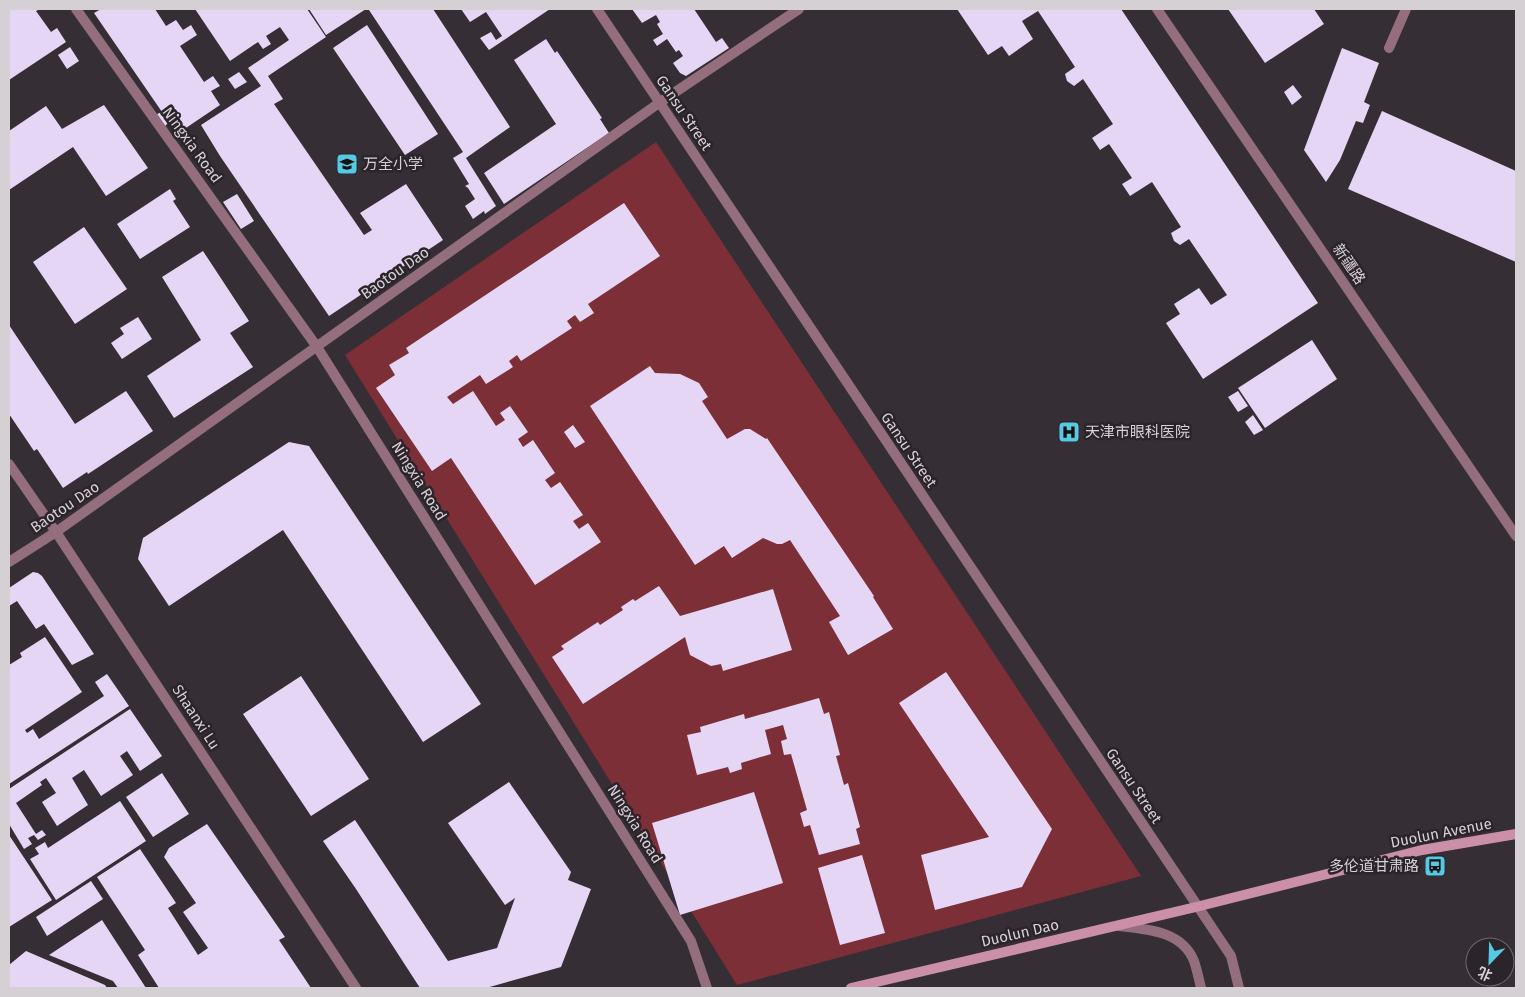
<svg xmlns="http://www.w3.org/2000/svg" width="1525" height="997" viewBox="0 0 1525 997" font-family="'Fira Sans','Noto Sans SC',sans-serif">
<rect width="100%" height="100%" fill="#362e35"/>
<path fill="#7d2f38" d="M656,142l485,734 -404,109 -392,-630z"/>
<path fill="#e5d6f6" d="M9,9h31l-4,2 15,21 6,-4 9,14 -57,38z
M101,9h54l11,17 10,-6 7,10 8,-5 6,10 -17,11 24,36 9,-6 7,10 -9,5 9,14 -43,29 -8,-12 -4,4 -8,-12 5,-2 -68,-99z
M195,9h112l19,28 -58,39 15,23 -9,5 90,131 8,-5 -12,-17 46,-29 37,56 -114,76 -109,-160 -19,-31 60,-39 -13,-18 41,-28 -9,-13 -14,9 5,8 -8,5 -5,-7 -28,19z
M309,9h57l-40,26z
M370,9h63l77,118 -44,31 30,48 -11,8 -1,-3 -11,8 -8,-13 10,-7 -7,-11 -3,-2 4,-2 -16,-26 10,-6 -94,-142z
M461,9h89l-61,41 -9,-12 11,-6 5,8 6,-4 -16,-24 -16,10z
M632,9h62l22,33 6,-4 7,10 -43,28 -6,-3 -7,-10 10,-7 -4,-6 -3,2 -9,-13 -10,7 -4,-6 10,-6 -6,-10 3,-2 -4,-7 -14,8z
M957,9h164l197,294 -115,76 -37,-56 14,-9 -6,-10 25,-16 12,17 16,-10 -38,-56 -9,6 -6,-4 -3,-8 10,-6 -29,-45 -22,14 -8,-12 10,-6 -23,-34 -9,6 -8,-12 21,-14 -30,-45 -9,7 -7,-5 -2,-7 10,-7 -37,-56 -16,10 11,18 -24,17 -7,-10 -14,9z
M1228,9h86l10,15 -59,39z
M367,25l71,109 -33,21 -72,-107z
M546,39l9,14 2,-2 45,67 -2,1 9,14 -105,71 -20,-31 72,-49 -42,-64z
M70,47l9,14 -12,8 -9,-14z
M1342,48l37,15 -15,39 6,3 -7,18 -7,-2 -16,39 -14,22 -22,-32z
M239,72l8,10 -12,7 -7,-10z
M1293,85l9,12 -10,8 -8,-13z
M104,105l44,63 -42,28 -33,-49 -64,43v-59l37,-25 16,23z
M1382,111l134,60v91l-168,-73z
M170,189l6,10 -3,2 17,26 -50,32 -23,-35z
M237,194l17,27 -13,8 -18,-27z
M624,203l36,53 -72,48 6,9 -14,9 -5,-7 -8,6 5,7 -51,33 -4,-6 -8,6 4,6 -27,17 -6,-9 -33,22 6,7 20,-13 23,35 9,-6 -5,-7 10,-7 18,26 -10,7 5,8 10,-7 22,33 -10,7 6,8 9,-6 23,33 -10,6 6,8 9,-6 13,19 -66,43 -84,-127 -19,13 -56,-83 19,-13 -6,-10 20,-12 -3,-5z
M84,227l43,62 -52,35 -42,-62z
M203,251l46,70 -19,12 23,34 -79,51 -27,-42 54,-36 -39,-63z
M138,317l14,22 -30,20 -11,-16 13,-9 -4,-6z
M9,325l66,99 51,-33 27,40 -65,43 -1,-2 -24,16 -26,-39 -3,2 -25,-37z
M1312,340l25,39 -72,49 -27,-40z
M650,366l5,7 25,1 19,9 9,14 -6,4 25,38 18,-10h5l16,10 1,-1 107,158 -1,1 20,32 -45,26 -19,-33 11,-6 -50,-76 -8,4h-5l-14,-6 -31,20 -8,-12 -29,19 -105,-159z
M1238,391l10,15 -10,6 -10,-15z
M1253,415l10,15 -9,5 -9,-13z
M573,425l12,17 -10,6 -11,-16z
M289,442l20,4 172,258 -58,38 -140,-212 -114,76 -31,-47 5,-21z
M33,572l5,1 4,3 52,78 -22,11 -28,-41 -8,5 -19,-28 -8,5v-18z
M659,586l21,30 93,-27 19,61 -69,21 -2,-7 -10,2 -21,-11 -5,-18 -102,67 -31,-47 12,-8 -3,-3 37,-24 2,3 23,-15 -2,-3 12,-8 2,2z
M45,637l37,55 -57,38 2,3 6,-4 6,10 65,-43 -9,-14 12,-8 22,32 -120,78v-119l13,-8 -2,-4z
M946,672l106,157 -30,58 -87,23 -14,-55 68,-18 -90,-134z
M301,676l68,103 -58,37 -68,-102z
M819,698l5,16 5,-2 11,43 -4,1 8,29 4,-2 12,44 -4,2 4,15 -41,11 -9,-30 -6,2 -4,-14 7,-3 -16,-56 -7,1 -3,-14 6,-2 -4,-14 -18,5 6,24 -30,9 1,6 -12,4 -2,-6 -31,8 -10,-40 14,-3 -1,-5 44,-13 1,5z
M130,709l32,47 -22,15 -13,-20 -7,5 13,19 -32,21 -17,-26 -12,8 16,27 -31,21 -15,-24 14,-9 -10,-15 -6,4 2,3 -26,18 20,31 6,-4 4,5 -8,5 -4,-5 -6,3 4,6 -8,5 -15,-25v-35z
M162,773l27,41 -36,23 -27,-40z
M509,782l62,90 -3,8 23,9 -30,78 -75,21h-66l-64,-99 -33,-48 32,-21 93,141 49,-13 18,-50 -10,7 -57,-82z
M754,792l29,91 -103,32 -28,-92z
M120,801l26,40 -90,59 -26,-41 9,-5 -4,-6 10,-6 3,6z
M207,824l78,113 -6,3 32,48h-101l-1,-1 -2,1h-48l-21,-33 7,-5 -48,-73 43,-28 36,54 -8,5 30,47 10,-7 -25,-36 13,-9 -32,-46 5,-9z
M9,835l43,65 -43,27z
M862,855l23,78 -45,12 -22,-77z
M91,881l12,18 -56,37 -11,-19z
M102,920l44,68h-28l-5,-7 -64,-26z
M26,951l79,34 2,3h-98v-23z"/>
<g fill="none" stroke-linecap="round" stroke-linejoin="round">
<path stroke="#946e7d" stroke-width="10" d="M76,9l241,338 374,594 16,47
M1157,9l359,527
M1389,48l17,-39
M9,562l47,-30 603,-429 140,-94"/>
<path stroke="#946e7d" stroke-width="10" d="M597,9l634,947 8,32
M9,464l47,68 300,456
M1119,926c28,3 63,5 75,35 3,9 5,18 7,27"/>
<path stroke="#cb90a8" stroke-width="10" d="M851,988l345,-81 226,-57 94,-16"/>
</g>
<defs>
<g id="school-square" transform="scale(1.125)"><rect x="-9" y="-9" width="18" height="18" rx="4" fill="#57c9e2" stroke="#2b242b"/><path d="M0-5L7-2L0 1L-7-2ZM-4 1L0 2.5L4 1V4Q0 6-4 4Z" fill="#111"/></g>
<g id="hospital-square" transform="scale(1.125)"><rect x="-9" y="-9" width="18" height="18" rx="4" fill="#57c9e2" stroke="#2b242b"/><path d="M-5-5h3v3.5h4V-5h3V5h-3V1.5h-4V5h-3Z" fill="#111"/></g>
<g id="bus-square" transform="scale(1.125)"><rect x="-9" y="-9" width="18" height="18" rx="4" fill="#57c9e2" stroke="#2b242b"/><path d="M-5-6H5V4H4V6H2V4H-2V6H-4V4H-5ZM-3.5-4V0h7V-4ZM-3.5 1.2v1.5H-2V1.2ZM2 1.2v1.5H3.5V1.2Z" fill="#111"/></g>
</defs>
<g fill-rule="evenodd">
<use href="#school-square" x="347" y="164"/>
<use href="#hospital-square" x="1069" y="432"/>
<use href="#bus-square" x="1435" y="866"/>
</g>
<g text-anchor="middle" stroke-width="5" stroke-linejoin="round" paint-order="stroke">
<g font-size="15" fill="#d5d0d4" stroke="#2b242b">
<text transform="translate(684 113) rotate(56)" y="5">Gansu Street</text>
<text transform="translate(192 145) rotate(54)" y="5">Ningxia Road</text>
<text transform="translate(1349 264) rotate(56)" y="5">新疆路</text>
<text transform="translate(395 273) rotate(-35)" y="5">Baotou Dao</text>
<text transform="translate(909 450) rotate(56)" y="5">Gansu Street</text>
<text transform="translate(419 481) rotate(58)" y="5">Ningxia Road</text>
<text transform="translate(65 507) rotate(-34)" y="5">Baotou Dao</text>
<text transform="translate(196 717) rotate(57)" y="5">Shaanxi Lu</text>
<text transform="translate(1134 786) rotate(56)" y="5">Gansu Street</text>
<text transform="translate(635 824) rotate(58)" y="5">Ningxia Road</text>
<text transform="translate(1441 833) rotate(-11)" y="5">Duolun Avenue</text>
<text transform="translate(1020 933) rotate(-13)" y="5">Duolun Dao</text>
</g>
<g font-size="15" fill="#d5d0d4" stroke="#2b242b" text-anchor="start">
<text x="363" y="169">万全小学</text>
<text x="1085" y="437">天津市眼科医院</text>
<text x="1419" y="871" text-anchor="end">多伦道甘肃路</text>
</g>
</g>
<rect width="1525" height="997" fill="none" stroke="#d5d0d4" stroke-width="20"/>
<g transform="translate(1490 962) rotate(203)"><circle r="24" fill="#2b242b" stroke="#6f696f"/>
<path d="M0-4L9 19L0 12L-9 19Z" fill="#57c9e2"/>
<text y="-8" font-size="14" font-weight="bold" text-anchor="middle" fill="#d5d0d4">北</text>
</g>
</svg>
